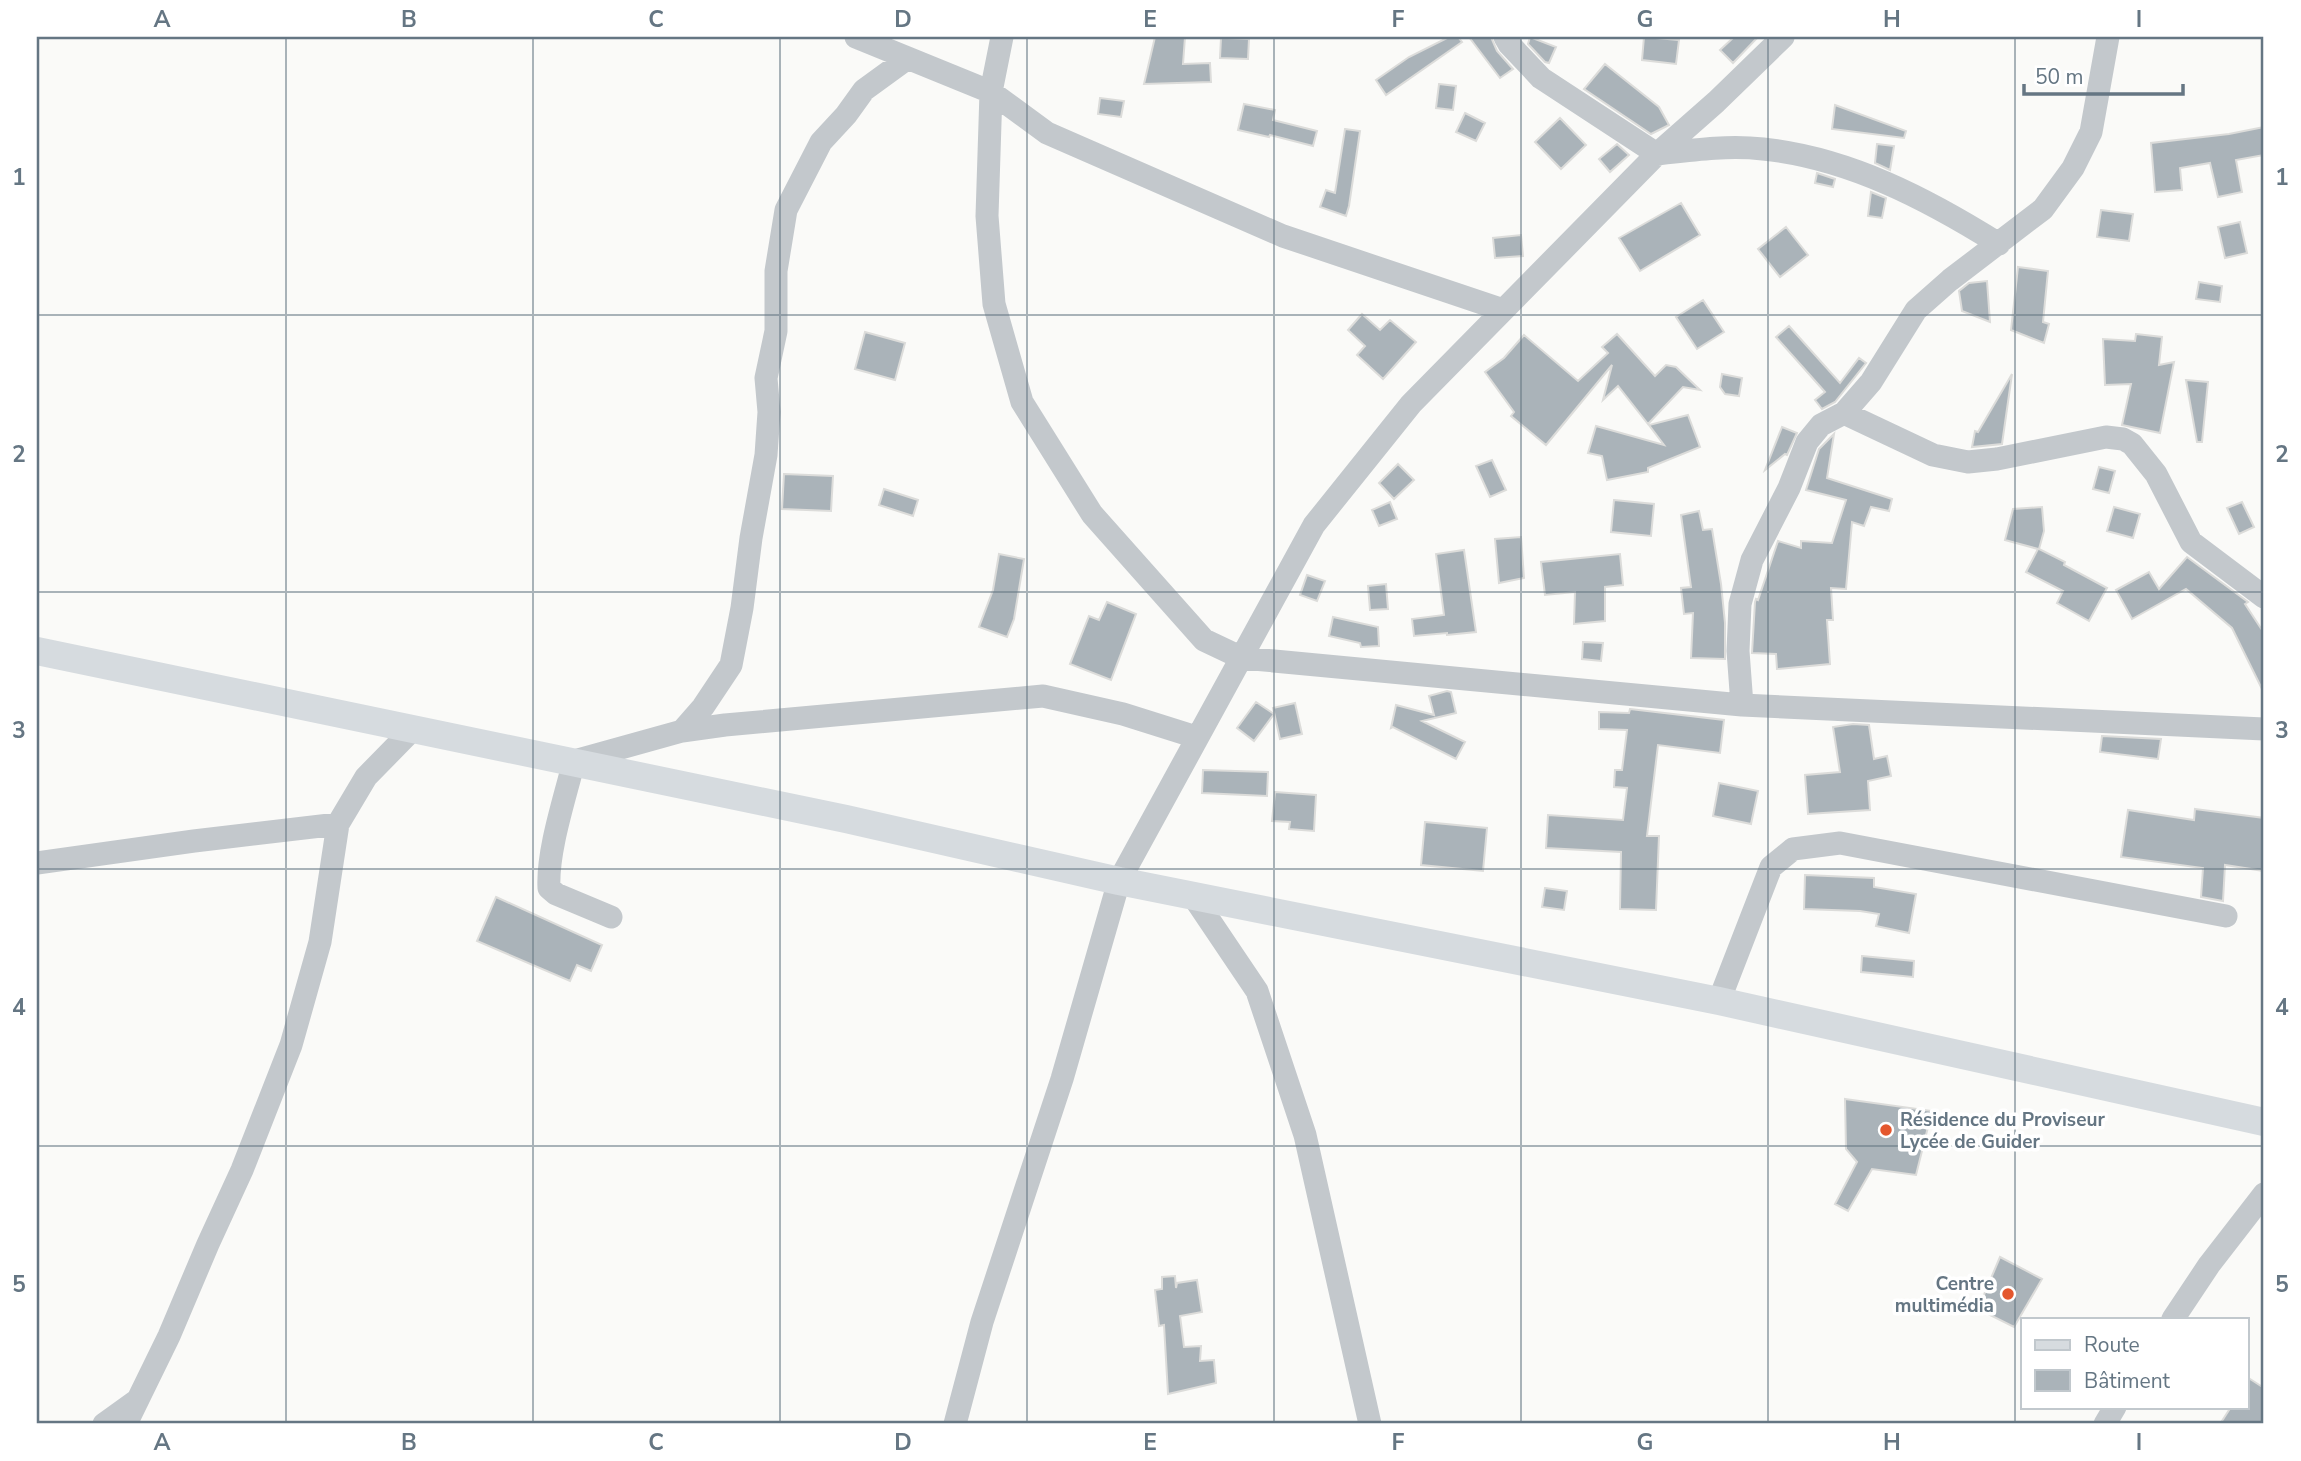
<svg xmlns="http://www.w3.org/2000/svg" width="2301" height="1461" viewBox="0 0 2301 1461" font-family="'Nunito Sans',sans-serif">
<rect width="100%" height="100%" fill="#fafaf8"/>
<path fill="#aab3b9" stroke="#dcdcda" stroke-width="2" d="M1155,37h30l-2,27 27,-1 1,19 -67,2z
M1449,37h9l4,5 -76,53 -10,-15 33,-23z
M1469,37h22l6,14 16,18 -13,9z
M1530,37l26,10 -7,16 -4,-1 -17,-18z
M1644,37l35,3 -3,24 -34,-4z
M1734,37h24l-25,26 -13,-13z
M1221,38l28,1 -1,20 -28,-1z
M1605,64l54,43 10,18 -18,9 -67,-45z
M1439,84l17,2 -3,24 -17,-2z
M1100,98l24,3 -3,16 -23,-3z
M1244,104l31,6 -2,10 44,11 -4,15 -43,-11 -1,2 -31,-7z
M1835,105l71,26 -2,7 -72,-9z
M1465,113l20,10 -9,18 -20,-9z
M1560,118l26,27 -25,24 -26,-27z
M2264,127v28l-28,5 6,32 -24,5 -8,-34 -30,5 2,22 -27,2 -4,-49 78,-9z
M1345,129l15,2 -11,75 -3,10 -26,-9 6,-17 9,3z
M1617,144l12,11 -19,17 -11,-13z
M1877,144l17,2 -4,24 -15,-7z
M1817,173l18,6 -2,8 -18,-4z
M1871,192l15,6 -4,20 -14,-2z
M1681,203l19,32 -60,36 -21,-33z
M2101,210l32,4 -4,27 -32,-4z
M2240,222l7,31 -22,5 -7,-31z
M1786,227l22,28 -28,22 -22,-28z
M1521,235l2,21 -28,2 -2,-20z
M2018,267l30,4 -5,51 6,2 -5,19 -33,-13z
M1987,281l3,41 -28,-11 -3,-20 10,-8z
M2199,282l23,4 -2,16 -24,-3z
M1703,300l21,32 -27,17 -21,-32z
M1362,314l18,16 10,-10 26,22 -33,37 -26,-24 8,-9 -17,-16z
M1789,326l51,57 19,-25 7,5 -31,39 -13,7 -7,-9 10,-8 -49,-55z
M865,332l40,11 -10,37 -40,-11z
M1617,334l38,42 11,-11 10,2 24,23 -17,-3 -35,37 -30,-38 -15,14 9,-35 -66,80 -35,-29 3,-4 -29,-40 19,-14 20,-23 54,46 30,-28 -6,-6z
M2136,334l26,3 -3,28 15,-3 -14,71 -38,-8 9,-41 -26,1 -2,-46 32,2z
M1722,374l20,4 -3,18 -14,-2 -5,-7z
M2012,374l-10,70 -30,3 3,-16 3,1z
M2186,380l22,2 -6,60h-5z
M1688,415l12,32 -52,21v4l-41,8 -5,-24 -14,-3 8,-27 68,19 -15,-20z
M1782,427l15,6 -10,22 -2,-1 -20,16z
M1834,434l-7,44 65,21 -3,12 -18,-4 -7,19 -12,-4 -6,67 -15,-1 2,32h-6l3,44 -53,5 -1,-15 -24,-1 3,-51 1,-3 2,1 20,-59 23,7v-7l31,2 14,-43 -40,-10 13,-41z
M1492,460l14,30 -16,7 -14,-31z
M1398,464l16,16 -20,19 -15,-16z
M2099,467l16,4 -6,22 -16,-4z
M784,474l49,2 -2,35 -49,-2z
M884,489l34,11 -5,16 -34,-11z
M1614,500l40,4 -3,32 -40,-4z
M1390,502l7,17 -18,7 -7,-16z
M2242,502l12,25 -15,7 -12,-26z
M2042,507l2,24 -5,18 26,13 -1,3 43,23 -18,33 -32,-18 6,-12 -37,-19 12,-23 -33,-9 8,-31z
M2114,507l26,7 -7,24 -26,-7z
M1699,511l4,19 9,-1 9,55 4,39v36l-34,-1 2,-45 -9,1 -3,-26 10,-1 -10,-72z
M1521,537l3,41 -25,5 -4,-44z
M1464,550l12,82 -29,3v-2l-33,3 -2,-17 32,-4 -8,-61z
M999,554l25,5 -10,60 -7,18 -28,-10 14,-37z
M1620,554l3,31 -18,2v34l-31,3 1,-32 -30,3 -4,-33z
M2187,557l61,45 -3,2 19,29v60l-32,-65 -46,-39 -54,30 -16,-29 33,-18 10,17z
M1307,575l18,6 -8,20 -17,-6z
M1386,584l2,25 -18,1 -2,-24z
M1107,602l29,12 -25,66 -41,-16 19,-48 10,4z
M1333,617l45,10 1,19 -18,1 -1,-4 -31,-7z
M1583,642l20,1 -2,18 -19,-2z
M1447,691l4,1 5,21 -34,8 43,21 -9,17 -63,-32 -2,1 5,-23 38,10 -5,-19z
M1256,702l18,12 -20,27 -17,-13z
M1295,703l7,31 -22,5 -7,-31z
M1630,709l94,11 -4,33 -62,-8 -11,91h12l-3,74 -36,-1 1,-57 -75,-4 2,-33 75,5 4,-32 -13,-1 1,-17h7l5,-40 -28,-1v-17l30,1z
M1853,724l16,1 5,34 13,-3 4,20 -23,5 2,29 -62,4 -3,-39 35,-3 -7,-45z
M2102,736l59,3 -3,20 -58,-7z
M1203,770l65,2 -1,24 -65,-3z
M1719,783l39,8 -7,33 -38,-8z
M1275,792l41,3 -2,36 -25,-2 1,-7 -18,-1z
M2195,809l69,9v53l-39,-6 -2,36 -22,-4 2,-29 -82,-11 7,-47 66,10z
M1425,822l62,6 -4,43 -62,-6z
M1805,875l69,3v9l42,7 -7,39 -33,-7 3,-12 -19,-3 -56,-2z
M1545,888l22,3 -3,19 -22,-3z
M496,897l106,48 -11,26 -14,-6 -7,16 -93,-40z
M1862,956l52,5 -1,16 -52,-5z
M1845,1099l87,12 -16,64 -44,-6 -24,42 -13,-7 22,-42 -11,-13z
M2000,1257l42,22 -28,48 -36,-18z
M1175,1276l1,12 1,-5 20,-3 5,32 -22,4 4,31 17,-1 -1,15 14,-1 2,23 -48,11 -4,-69 -5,1 -4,-36 7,-1v-12z
M2247,1377l17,11v36h-44l11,-17h16z"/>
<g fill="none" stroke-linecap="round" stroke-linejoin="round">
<path stroke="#c3c8cc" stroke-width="23" d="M856,37l135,55 56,41 236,103 220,74
M1002,37l-11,55 -4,124 7,88 28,98 70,112 112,126 38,18 500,47 522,24
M1505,37l4,7 32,34 116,76c35,-4 71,-9 106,-5 86,9 164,50 236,95
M1844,413l89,42 35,7 29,-3 109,-22 17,2 9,5 24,30 35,68 73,55
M1742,705l-4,-54 2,-47 12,-44 37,-72 18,-46 14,-17 23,-12 27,-31 45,-72 34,-30 93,-71 30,-41 18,-36 17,-95
M682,731l21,-24 28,-42 11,-57 9,-70 15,-83 3,-43 -3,-34 10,-47v-60l10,-61 35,-68 25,-27 18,-25 44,-32
M37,863l157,-22 144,-17
M1193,896l64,95 48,144 65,289
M611,917l-55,-23 -7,-6c-2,-37 16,-90 25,-127l108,-30 43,-6 318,-29 80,18 73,23
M1719,1001l52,-134 22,-18 47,-6 386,73
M2173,1319l36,-54 55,-71
M104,1424l32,-23
M126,1424l43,-88 39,-92 34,-74 49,-125 29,-103 18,-118 28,-47 48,-49
M955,1424l27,-102 80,-243 57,-198 195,-356 97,-121 246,-250 59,-52 67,-65
M2105,1424l10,-17"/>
<path stroke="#d6dbdf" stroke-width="28" d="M37,651l809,168 273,62 600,120 545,121"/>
</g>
<path fill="none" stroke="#657683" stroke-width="2" stroke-opacity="0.55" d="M286,37v1387M533,37v1387M780,37v1387M1027,37v1387M1274,37v1387M1521,37v1387M1768,37v1387M2015,37v1387M37,315h2227M37,592h2227M37,869h2227M37,1146h2227"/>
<g fill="#e4572e" stroke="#fff" stroke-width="2.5">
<circle cx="1886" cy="1130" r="7"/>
<circle cx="2008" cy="1294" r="7"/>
</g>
<g text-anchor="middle" stroke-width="7" stroke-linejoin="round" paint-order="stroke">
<g font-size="19" font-weight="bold" fill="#657683" stroke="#fff" text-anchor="start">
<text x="1900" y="1126">Résidence du Proviseur<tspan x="1900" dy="22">Lycée de Guider</tspan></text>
<text x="1994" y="1290" text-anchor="end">Centre<tspan x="1994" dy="22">multimédia</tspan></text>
</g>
</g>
<rect width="2301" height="1461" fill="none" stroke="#ffffff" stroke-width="77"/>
<rect x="2021" y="1318" width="228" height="91" fill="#ffffff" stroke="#c1c8cd" stroke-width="2"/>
<rect x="2035" y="1340" width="35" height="10" fill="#d6dbdf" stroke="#c1c8cd" stroke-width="2"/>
<text x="2084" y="1352" font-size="21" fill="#657683">Route</text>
<rect x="2035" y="1370" width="35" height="21" fill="#aab3b9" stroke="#c1c8cd" stroke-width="2"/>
<text x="2084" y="1388" font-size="21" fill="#657683">Bâtiment</text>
<path d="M2024 84v10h159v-10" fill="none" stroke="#657683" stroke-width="3.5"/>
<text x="2035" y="84" font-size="21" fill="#657683" stroke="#ffffff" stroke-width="5" paint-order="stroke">50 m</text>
<rect x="38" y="38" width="2224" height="1384" fill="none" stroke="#657683" stroke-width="2.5"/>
<g font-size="23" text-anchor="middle" font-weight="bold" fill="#657683">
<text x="162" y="27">A</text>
<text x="409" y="27">B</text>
<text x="656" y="27">C</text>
<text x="903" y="27">D</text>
<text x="1150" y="27">E</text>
<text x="1398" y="27">F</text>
<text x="1645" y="27">G</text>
<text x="1892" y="27">H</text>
<text x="2139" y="27">I</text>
<text x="19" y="185">1</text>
<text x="2282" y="185">1</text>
<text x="19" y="462">2</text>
<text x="2282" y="462">2</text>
<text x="19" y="738">3</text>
<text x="2282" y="738">3</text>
<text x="19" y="1015">4</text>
<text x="2282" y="1015">4</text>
<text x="19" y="1292">5</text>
<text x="2282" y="1292">5</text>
<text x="162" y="1450">A</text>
<text x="409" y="1450">B</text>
<text x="656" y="1450">C</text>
<text x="903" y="1450">D</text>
<text x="1150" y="1450">E</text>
<text x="1398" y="1450">F</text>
<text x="1645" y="1450">G</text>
<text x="1892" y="1450">H</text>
<text x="2139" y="1450">I</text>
</g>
</svg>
